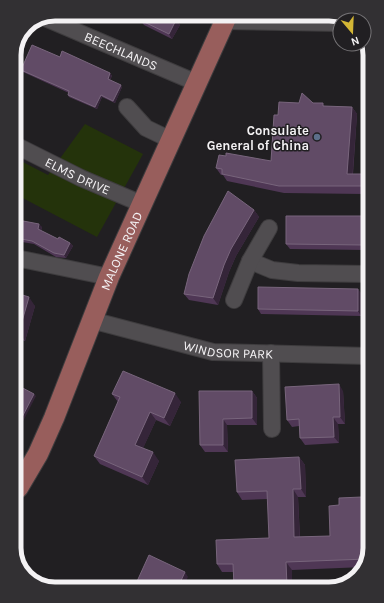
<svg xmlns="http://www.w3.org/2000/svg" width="384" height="603" viewBox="0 0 384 603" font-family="Karla,sans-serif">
<rect width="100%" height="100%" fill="#211f22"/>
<path fill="#24330b" d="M85,124l58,30 -46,83 -82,-43v-36l33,17z"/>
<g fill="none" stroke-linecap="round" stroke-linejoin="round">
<g stroke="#3e3c3e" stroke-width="18">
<g id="minor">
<path id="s1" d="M45,18l152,65"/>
<path d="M225,21l115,2"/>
<path d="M127,107l19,21 25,12"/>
<path id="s2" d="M15,145l66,33 61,26"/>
<path d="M16,258l93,19"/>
<path d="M250,261l22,9 26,3 70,1"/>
<path d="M234,300l16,-39 19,-33"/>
<path id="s3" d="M91,320l122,32 155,4"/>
<path d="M271,353l1,76"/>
</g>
</g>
<g stroke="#3e3c3e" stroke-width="22">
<g id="major">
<path id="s4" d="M18,488l20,-34 16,-36 55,-141 119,-263"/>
</g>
</g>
<use href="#minor" stroke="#504d50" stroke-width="16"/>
<use href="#major" stroke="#985e5c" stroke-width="20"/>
</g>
<path fill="#4f3755" d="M144,14h37l-4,8 3,3 -8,14 -28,-14 -4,-5z
M21,70l89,3 2,3 -2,4 12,7 -7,16 -13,-6 -5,12 -28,-12 -1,-2 1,-2 -46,-21z
M299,103h14l12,3 27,1 5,7 -4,60h14v35l-3,-4v-11l-80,-1 -57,-12 -4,-6h-2l-5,-7 10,-12 45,5 7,-46z
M15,209l7,5 -1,6 21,7 -1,4 17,8 12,4 3,3 -7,12 -10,-1 -22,-13 -18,-3z
M254,210l5,7 -23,39 -7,16 -11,33 -29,-5 -5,-6z
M367,221l-1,29 -76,-1 -4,-5z
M16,293l19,13 -10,35 -9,-3z
M362,294l-1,22 -100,-2 -3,-5z
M368,380l1,41 -5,-8z
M199,391h53l5,7v27h-30l1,27h-23l-5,-7z
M343,391l2,33h-7l1,19 -34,2 -5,-7 -1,-12 -7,1 -5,-7z
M112,394l69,8 -11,24 -14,-6 -13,28 16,13 -11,24 -48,-21 -6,-8 24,-54z
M299,457l6,8 1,32h-8l2,40 30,-1 9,-31 23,-8 5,8 1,30 2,15 -6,17 -72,3v15l-58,1 -1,-14h-11l-5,-8 52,-26 -1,-39 -26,1 -5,-8z"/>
<path fill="#352539" d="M175,14h6l-4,8 3,3 -8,14 -3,-5 4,-15z
M110,73l2,3 -3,5 -1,-2z
M121,85l1,2 -7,16 -2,-2z
M101,95l1,2 -5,12 -2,-2z
M352,107l5,7 -5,67 -5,-7z
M20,210l2,4 -2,9 -2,-3z
M254,210l5,7 -23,39 -7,16 -11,33 -5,-7 11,-33 7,-16z
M363,216l4,5 -1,29 -3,-5z
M39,224l3,3 -1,5 -3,-3z
M70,243l3,3 -7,12 -2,-3z
M358,289l4,5 -1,22 -3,-5z
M29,297l6,9 -10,35 -6,-9z
M339,384l4,7 2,33 -5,-7z
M252,391l5,7v27l-5,-7z
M175,393l6,9 -11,24 -6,-8z
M34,394l2,2 -19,37v-6z
M150,412l6,8 -15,33 -6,-8z
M333,417l5,7 1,19 -5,-6z
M223,419l4,6 1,27 -5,-7z
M153,452l6,9 -11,24 -6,-8z
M299,457l6,8 1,32 -5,-8z
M293,489l5,8 2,48 -6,-8z
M362,497l5,8 2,38 -6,-8z
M286,562l6,8v15l-5,1z
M185,572l3,5 -5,10h-5z"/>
<path fill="#614b66" stroke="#78657c" d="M144,14h31l-2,5 3,1 -7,14 -29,-14z
M32,45l28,12 2,-6 48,22 -2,6 13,6 -8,16 -12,-6 -6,12 -27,-12 1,-4 -48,-21z
M302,93l11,10h10v3l29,1 -5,67h20v31h-3v-19h-85l-57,-12v-5l-6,-1 3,-13 7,1v-3l45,8 3,-46h4l1,-13 20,1z
M228,191l26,19 -23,39 -7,16 -11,33 -29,-4 5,-20 15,-38z
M15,209l5,1 -2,10 21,4 -1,5 20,10 1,-2 11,6 -6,12 -10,-2 -22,-12 -16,-3z
M286,216h77v29l-77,-1z
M258,287l100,2v22l-100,-2z
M16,293l13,4 -10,35h-3z
M123,371l52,22 -11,25 -14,-6 -15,33 18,7 -11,25 -48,-21 26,-59 -8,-3z
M362,380h6l1,33h-5z
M339,384l1,33h-7l1,20 -34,1 -1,-19 -12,1 -2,-33z
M17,385l17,9 -17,33z
M199,391h53v27l-29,1v26h-23z
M299,457l2,32h-8l1,48 36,-1 -1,-30 10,-1v-7l23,-1 1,38h7v15l-3,9 -81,3 1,24h-53l-1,-22h-16l-1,-24 53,-2 -2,-47 -30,1 -2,-32z
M149,555l36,17 -7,15 -44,1z"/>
<circle fill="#5c6f8a" stroke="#211f22" stroke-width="1.5" cx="317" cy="137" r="4"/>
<g text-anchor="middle" stroke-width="3" stroke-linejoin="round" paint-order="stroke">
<g font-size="13" fill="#f4f2f4" stroke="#211f22">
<text dy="5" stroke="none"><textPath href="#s1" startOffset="83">BEECHLANDS</textPath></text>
<text dy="5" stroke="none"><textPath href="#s2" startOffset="70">ELMS DRIVE</textPath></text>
<text dy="5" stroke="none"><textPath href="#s4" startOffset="259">MALONE ROAD</textPath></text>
<text dy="5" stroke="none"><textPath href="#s3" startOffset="141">WINDSOR PARK</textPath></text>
</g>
<g font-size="13" font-weight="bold" fill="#f4f2f4" stroke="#211f22" text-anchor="end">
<text x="309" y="135">Consulate<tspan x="309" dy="15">General of China</tspan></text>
</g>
</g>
<path d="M0 0H384V603H0ZM55 21H329A34 34 0 0 1 363 55V548A34 34 0 0 1 329 582H55A34 34 0 0 1 21 548V55A34 34 0 0 1 55 21Z" fill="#323033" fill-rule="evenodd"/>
<path fill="none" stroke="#f4f2f4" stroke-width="5" d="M55 21H329A34 34 0 0 1 363 55V548A34 34 0 0 1 329 582H55A34 34 0 0 1 21 548V55A34 34 0 0 1 55 21Z"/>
<g transform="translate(352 32) rotate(161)"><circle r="19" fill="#211f22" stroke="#757376"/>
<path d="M0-3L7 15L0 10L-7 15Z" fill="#d3b635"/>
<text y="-6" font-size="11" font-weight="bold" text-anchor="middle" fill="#f4f2f4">N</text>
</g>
</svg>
